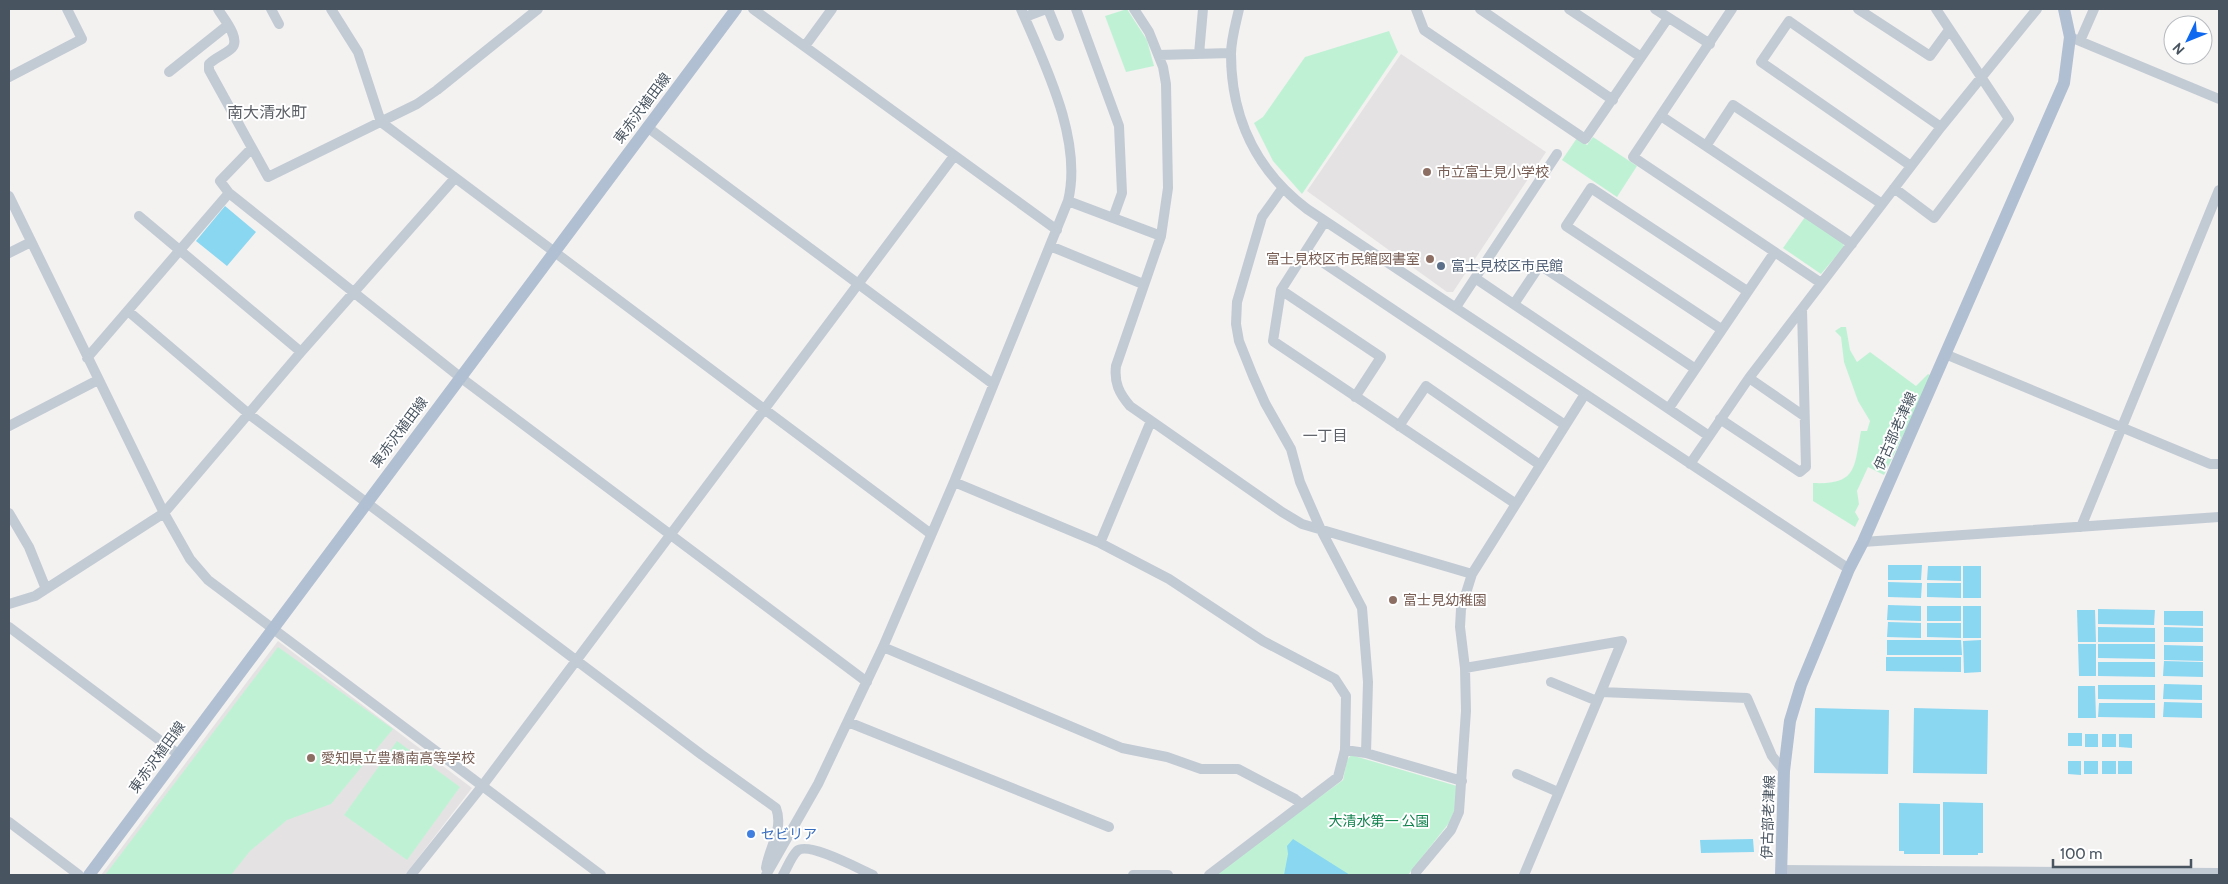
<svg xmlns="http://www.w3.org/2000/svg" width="2228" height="884" viewBox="0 0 2228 884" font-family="Cabin,'Noto Sans JP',sans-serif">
<rect width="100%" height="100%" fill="#f4f1f1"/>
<path fill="#e5e2e3" d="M1401,54l145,98 -93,140h-6l-140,-101z
M278,641l194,147 -67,87h-304z"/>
<path fill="#bff2d5" d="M1127,9l20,31 7,26 -28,6 -21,-56z
M1389,31l9,21 -96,142 -29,-33 -19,-38 9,-6 42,-60z
M1593,137l44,29 -20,31 -55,-37 15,-22 10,7z
M1805,217l38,26 1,4 -23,27 -38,-26z
M1841,327h5l4,23 7,12 13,-10 46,34 12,-12 4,2 -48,99 -16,-8 -11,24 2,13 -4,8 4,7 -4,8 -42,-26v-18c44,2 41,-15 48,-52h6l3,-10 -12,-20 -14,-39 -3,-25 -6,-6z
M278,647l115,82 -62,75 -44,16 -37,31 -19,24h-126z
M397,741l63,46 -53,73 -63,-45z
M1351,755l106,31 -2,23 -6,14 -41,52h-196l131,-95 4,-20z"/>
<path fill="#8ad7f1" d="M225,206l31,26 -29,34 -31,-25z
M1888,565h34l-1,15h-33z
M1928,566h33v15l-34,-1z
M1963,566h18v32h-18z
M1888,582l34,1 -1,15 -33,-1z
M1927,583h34v15l-34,-1z
M1888,605l33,1v15l-34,-1z
M1927,606h34v15h-34z
M1963,606h18v32h-18z
M2098,609l57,1 -1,15 -56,-1z
M2077,610h18l1,32h-18z
M2164,611h39v15l-39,-1z
M1888,622l33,1v15l-34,-1z
M1927,623h34v15l-34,-1z
M2098,627l57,1v14h-57z
M2164,627l39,1v14h-39z
M1887,640h74l1,15h-75z
M1981,640v32l-17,1 -1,-32z
M2078,644h18v32h-17z
M2098,644h57v15l-57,-1z
M2164,645l39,1v15l-39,-1z
M1886,657h75v15l-75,-1z
M2164,661l39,1v15l-40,-1z
M2098,662h57v15l-57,-1z
M2164,684l38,1v15l-39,-1z
M2098,685h57v15l-57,-1z
M2078,686h17l1,32h-18z
M2164,702l38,1v15l-39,-1z
M2099,703h56v15l-57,-1z
M1815,708l74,2 -1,64 -74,-1z
M1914,708l74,2 -1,64 -74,-1z
M2068,733h14v13h-14z
M2085,734h13v13h-13z
M2102,734h14v13h-14z
M2119,734h13v14l-13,-1z
M2068,761h13v14l-13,-1z
M2084,761h14v13h-14z
M2102,761h14v13h-14z
M2118,761h14v13h-14z
M1943,802l40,1v50h-5v2h-35z
M1899,803l41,1v50h-36v-3h-5z
M1293,839l57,36h-66l4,-21 -1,-8z
M1753,839l1,13 -53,1 -1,-13z"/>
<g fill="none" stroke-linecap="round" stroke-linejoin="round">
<path stroke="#c2cbd4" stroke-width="10" d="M218,9c5,9 23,29 14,39 -6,6 -16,9 -23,16v6l59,107 149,-73 20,-14 101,-81
M271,9l8,15
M331,9l27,43 23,70 550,412
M753,9l304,221
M1048,9l11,27
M1076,9l43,117 3,67 -9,25
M1134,9l15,23 14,35 3,17 2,104 -7,48 -45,130c-2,17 3,27 14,40l152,106 20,12 170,50
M1239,9c-3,14 -8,30 -8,45 0,64 26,117 76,155l542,360
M1416,9l8,21 161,109 83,-121
M1480,9l133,91
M1569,9l72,48
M1655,9l55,35
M1732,9l-99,148 188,126
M1858,9l72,47 19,-26
M1025,17l21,-8
M2070,37l149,62
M2080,41l14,-32
M805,46l27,-37
M1199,54l4,-45
M1159,55l72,-2
M169,72l59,-47
M9,77l73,-38 -15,-30
M1661,116l45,30
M647,127l346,257
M1911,166l-150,-104 28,-41 152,106
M1894,188l40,30 75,-99 -73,-110
M1282,189l-20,28 -25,85 -1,22 3,17 14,35 12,27 26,46 9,33 21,48 41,78 6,74 -2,71
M229,193l-9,-12 31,-32
M9,196l155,317 26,46 18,21 393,295
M1068,201l93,35
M139,216l162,136
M1325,221l-44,69 -8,51 243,163
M1852,244l-146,-98 27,-41 149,99
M1050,246l93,38
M1306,251l259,174
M9,253l22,-11
M1475,278l234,158
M1281,290l100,67 -26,40
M1514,304l26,-39 154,103
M1456,307l101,-153
M128,311l122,104 452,340 74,53c8,21 -7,39 -10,60
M1721,329l-155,-103 25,-38 156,103
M1945,354l265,110h9
M87,358l142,-165 231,184 407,305
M1749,378l55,38
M1669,408l105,-155
M1720,419l80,53 6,-5 -4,-158
M9,426l89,-46
M1399,426l27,-40 114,79
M1690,464l59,-86 192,-251 96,-118
M954,482l146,61 69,36 94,62 72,38 11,17 -1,54 -7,27 -129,98
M9,513l20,34 17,42
M2081,527l138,-337
M1863,542l356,-25
M1100,543l51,-122
M9,604l26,-8 129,-83 137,-161 154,-174
M9,627l169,127
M883,647l239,101 45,9 34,12h37l57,30 6,5
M1465,668l157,-27 -21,51 146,6 25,58 12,15
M1551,682l46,19
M848,722l261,105
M1345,750l21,3 96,28
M1517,774l41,18
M9,822l70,53
M1781,870l438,3
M411,875l72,-90 471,-629
M766,875l52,-91 65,-137 71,-165 114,-281c15,-61 -23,-136 -47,-192
M783,875c4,-7 8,-18 14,-24 11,-10 62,18 76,24
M1133,875h35
M1416,875v-3l35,-42 8,-18 7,-101 -1,-43 -5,-41 1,-18 11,-35 113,-180
M1524,875l77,-183"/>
<path stroke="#b0bfd1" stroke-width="12" d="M89,875l647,-866
M1781,875l3,-104 6,-50 11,-36 48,-116 14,-27 201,-459 6,-46 -6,-28"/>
</g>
<g fill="#8d6e63" stroke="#fff" stroke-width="2">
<circle cx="1427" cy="172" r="5"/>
<circle cx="1430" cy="259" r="5"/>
<circle cx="1393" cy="600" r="5"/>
<circle cx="311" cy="758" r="5"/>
</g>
<circle fill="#5c6f8a" stroke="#fff" stroke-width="2" cx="1441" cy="266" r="5"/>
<circle fill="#3f7fe0" stroke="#fff" stroke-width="2" cx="751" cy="834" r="5"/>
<g text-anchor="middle" stroke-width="4" stroke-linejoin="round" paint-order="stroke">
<g font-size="14" fill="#485460" stroke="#fff">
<text transform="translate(642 108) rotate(-53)" y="5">東赤沢植田線</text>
<text transform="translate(1895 431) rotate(-66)" y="5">伊古部老津線</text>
<text transform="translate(399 432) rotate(-53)" y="5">東赤沢植田線</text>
<text transform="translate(157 757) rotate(-54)" y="5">東赤沢植田線</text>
<text transform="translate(1768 817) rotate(-88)" y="5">伊古部老津線</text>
</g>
<g font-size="14" fill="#785e54" stroke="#fff" text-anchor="start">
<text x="1437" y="177">市立富士見小学校</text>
<text x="1420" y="264" text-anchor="end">富士見校区市民館図書室</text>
<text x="1403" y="605">富士見幼稚園</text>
<text x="321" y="763">愛知県立豊橋南高等学校</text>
</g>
<g font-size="14" fill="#4e5e75" stroke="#fff" text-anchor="start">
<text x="1451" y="271">富士見校区市民館</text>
</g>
<g font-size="14" fill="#12824f" stroke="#fff">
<text x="1379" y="826">大清水第一 公園</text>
</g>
<g font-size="14" fill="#366cbe" stroke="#fff" text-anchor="start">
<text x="761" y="839">セビリア</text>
</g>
<g font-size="15" fill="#5d6167" stroke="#fff">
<text x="1325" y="441">一丁目</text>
</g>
<g font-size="16" fill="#5d6167" stroke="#fff">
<text x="267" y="118">南大清水町</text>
</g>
</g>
<rect width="2228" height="884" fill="none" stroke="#485460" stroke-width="20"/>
<g transform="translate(2188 40) rotate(227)"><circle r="24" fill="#ffffff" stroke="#b6bbbf"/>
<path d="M0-4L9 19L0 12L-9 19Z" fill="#0f68f0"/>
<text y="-8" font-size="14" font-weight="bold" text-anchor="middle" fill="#485460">N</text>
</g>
<path d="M2053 859v8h138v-8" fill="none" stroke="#485460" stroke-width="2.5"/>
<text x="2060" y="859" font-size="15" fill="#485460" stroke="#ffffff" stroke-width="4" paint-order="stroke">100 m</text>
</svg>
